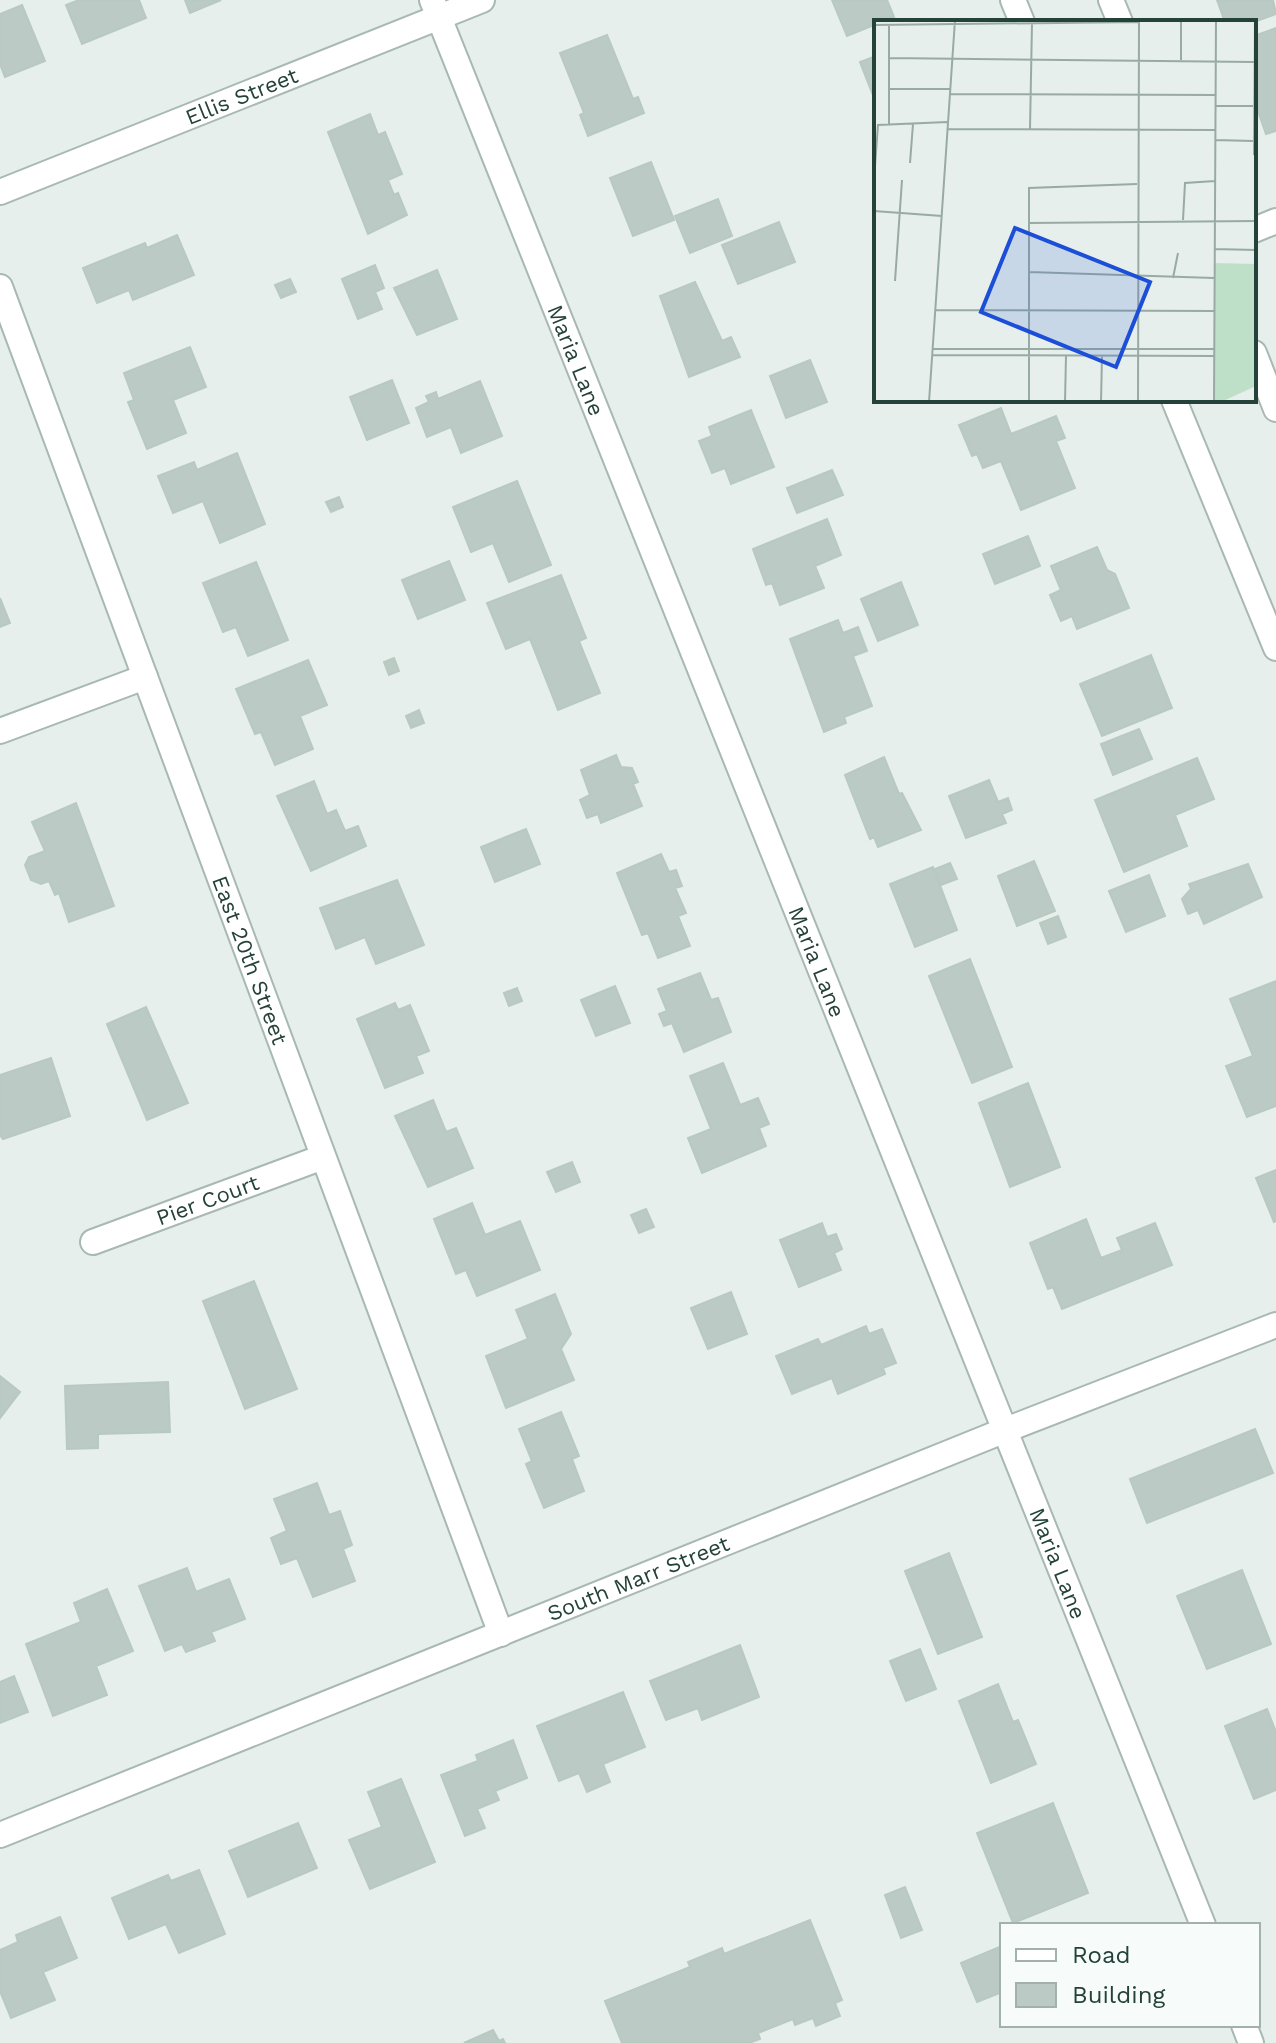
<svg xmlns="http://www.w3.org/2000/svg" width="1276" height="2043" viewBox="0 0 1276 2043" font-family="'Work Sans',sans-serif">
<rect width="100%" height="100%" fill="#e6efeb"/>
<path fill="#bbcac4" stroke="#b8c9c2" stroke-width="2" d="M79,0h60l7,18 -64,26 -16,-39z
M185,0h36l-31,13z
M832,0h55l7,17 -47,19z
M1217,0h56l3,14 -22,8h-29z
M22,5l23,56 -40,16 -5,-13v-50z
M1276,28v103l-10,3 -12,-34v-64z
M607,35l26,64 5,-2 6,16 -56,23 -8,-21 4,-2 -24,-60z
M876,56v47l-16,-41z
M370,114l8,21 7,-3 17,42 -14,6 6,15 4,-2 9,22 -39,19 -40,-102z
M651,162l23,58 -41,16 -23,-58z
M718,199l14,37 -42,17 -15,-37z
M779,222l16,40 -57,22 -16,-39z
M177,235l17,40 -61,25 -4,-10 -32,13 -14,-35 62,-25 2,5z
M375,265l9,23 -9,4 7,17 -24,10 -16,-40z
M437,270l20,49 -40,16 -23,-47z
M290,279l6,13 -15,6 -6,-13z
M695,282l27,59 9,-4 9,20 -51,20 -29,-81z
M190,347l16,40 -33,13 13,33 -39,16 -19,-47 6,-2 -10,-27z
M810,360l17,42 -41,16 -16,-42z
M392,380l17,43 -42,17 -17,-43z
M480,381l22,55 -41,17 -10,-26 -24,10 -11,-29 13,-6 -3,-6 10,-4 2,7z
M1001,408l10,26 45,-18 9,22 -9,3 19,47 -54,22 -20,-49 -18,7 -6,-14 -5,2 -13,-31z
M751,410l23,57 -43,17 -6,-16 -13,5 -13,-32 13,-5 -3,-9z
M237,453l28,71 -45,19 -17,-42 -30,12 -15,-37 36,-14 3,8z
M832,470l11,25 -46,18 -10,-25z
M517,481l34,84 -42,17 -16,-39 -22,9 -18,-45z
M339,497l4,10 -12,5 -5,-10z
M827,519l14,36 -26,11 9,22 -44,17 -8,-22 -6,2 -13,-36z
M1028,536l12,30 -45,18 -12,-30z
M1097,547l10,23 8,4 14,34 -52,21 -5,-13 -11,5 -11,-26 11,-5 -10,-24z
M449,561l16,39 -47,19 -16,-39z
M256,562l32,78 -40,16 -12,-29 -13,5 -20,-49z
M561,575l25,63 -7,3 21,52 -42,17 -28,-71 -24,10 -19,-46z
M901,582l17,43 -40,16 -17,-42z
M0,598l10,25 -10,4z
M838,620l5,13 15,-6 9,24 -14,5 19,50 -28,11 2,6 -22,9 -34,-93z
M1151,655l21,53 -70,28 -22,-52z
M394,658l5,13 -10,4 -5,-13z
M308,660l19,45 -27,11 13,33 -38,16 -14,-33 -6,2 -19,-45z
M419,710l5,13 -13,5 -5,-12z
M1139,729l13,30 -39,16 -12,-31z
M616,755l5,12 11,1 6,14 -5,2 9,22 -41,17 -3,-9 -11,4 -7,-18 10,-5 -9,-25z
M884,757l15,37 3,-1 19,37 -43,17 -4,-10 -4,2 -25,-64z
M1197,758l17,41 -39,16 12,31 -63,26 -29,-72z
M989,780l9,22 10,-4 4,12 -10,4 4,9 -40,15 -17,-42z
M314,781l13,33 9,-4 9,21 13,-5 8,20 -55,25 -34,-75z
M76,803l38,103 -45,16 -10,-29 -4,2 -6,-14 -8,3 -10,-4 -6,-15 4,-8 16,-6 -13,-29z
M526,829l14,35 -45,18 -14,-35z
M661,854l8,18 7,-2 6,16 -7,2 11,25 -8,3 12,30 -32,12 -10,-25 -6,2 -25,-62z
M1034,861l21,50 -38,15 -19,-50z
M950,863l7,16 -16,6 -6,-16z
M1248,864l14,33 -58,27 -6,-14 -10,4 -6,-15 9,-10 -2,-5z
M933,867l24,63 -42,17 -25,-63z
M1149,875l16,41 -39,16 -17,-41z
M397,880l27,65 -48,19 -11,-27 -29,12 -16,-41z
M1058,916l8,21 -18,7 -8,-21z
M970,959l42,108 -40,16 -43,-107z
M700,973l11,27 7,-2 13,34 -47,20 -12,-29 -8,3 -5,-12 8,-3 -9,-22z
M1276,981v125l-29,11 -21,-51 27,-10 -23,-57z
M615,986l15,37 -34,13 -15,-36z
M517,988l5,13 -13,5 -5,-13z
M395,1003l3,7 12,-5 19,46 -13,5 7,17 -38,15 -28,-69z
M146,1007l42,96 -41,17 -40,-96z
M51,1058l19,58 -67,23 -3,-4v-60z
M723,1063l17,42 18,-7 11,26 -10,4 7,18 -64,27 -14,-35 23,-9 -21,-53z
M1028,1083l32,84 -50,20 -31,-84z
M433,1100l13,32 10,-4 17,40 -45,19 -33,-71z
M572,1162l8,20 -24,10 -9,-20z
M1276,1170v51l-2,1 -18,-44z
M472,1203l13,32 35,-14 20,49 -63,26 -11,-26 -10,4 -22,-55z
M646,1209l8,18 -15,6 -8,-18z
M1086,1219l15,39 21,-8 -5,-12 38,-15 17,42 -110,44 -9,-22 -5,2 -18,-46z
M822,1223l5,14 9,-3 6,15 -8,4 7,17 -42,17 -19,-47z
M254,1281l43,108 -52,20 -42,-108z
M731,1292l16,42 -39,15 -17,-41z
M555,1294l16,40 -10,15 13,31 -68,28 -20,-52 42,-17 -12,-29z
M866,1326l3,8 13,-5 14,34 -13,5 2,6 -47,20 -6,-16 -40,16 -16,-38 42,-17 3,6z
M0,1376l20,16 -20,26z
M168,1382l2,50 -72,2v14l-31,1 -2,-63z
M561,1412l18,44 -7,3 12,32 -40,17 -18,-44 6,-3 -13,-32z
M1255,1429l18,44 -126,50 -17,-44z
M317,1483l12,32 11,-4 12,34 -9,4 12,32 -42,16 -16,-39 -16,6 -10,-26 16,-7 -13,-32z
M949,1553l33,84 -44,17 -33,-83z
M187,1568l9,24 33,-13 16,40 -34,13 4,9 -29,11 -4,-8 -17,7 -26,-65z
M1242,1570l29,74 -64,25 -30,-73z
M107,1589l26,62 -37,15 11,29 -54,21 -27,-72 55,-22 -7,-19z
M740,1645l19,52 -57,23 -4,-12 -32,12 -16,-39z
M920,1649l16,40 -30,12 -16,-40z
M14,1676l14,36 -28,11v-41z
M998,1684l15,38 5,-2 18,44 -45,19 -32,-82z
M623,1692l22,55 -42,17 7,18 -23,10 -8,-19 -20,8 -22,-55z
M1267,1709l9,23v58l-22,9 -29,-73z
M513,1740l14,38 -32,13 4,9 -22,9 8,19 -20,8 -24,-61 37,-14 -2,-6z
M401,1779l34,83 -65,27 -21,-49 33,-13 -14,-35z
M1053,1803l35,90 -75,30 -36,-90z
M298,1823l19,45 -69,29 -19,-46z
M199,1870l26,64 -46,19 -13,-29 -37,15 -17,-41 56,-23 3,6z
M905,1887l17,43 -21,8 -16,-43z
M60,1917l17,41 -34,14 12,28 -44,18 -11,-27v-41l18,-8 -2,-7z
M810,1920l32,80 -7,3 5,13 -24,10 -3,-8 -18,7 -2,-6 -35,14 2,6 -11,4h-127l-17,-42 85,-34 -2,-5 34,-14 2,6z
M1002,1946v46l-25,10 -16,-39z
M493,2030l6,11 4,-2 2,4h-41z"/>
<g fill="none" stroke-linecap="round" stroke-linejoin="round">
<g stroke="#a8b8b2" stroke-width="28">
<g id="minor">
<path id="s1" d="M432,0l771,1925"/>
<path d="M1013,0l9,22"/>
<path d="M1111,0l9,22"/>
<path id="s2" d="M0,192l482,-192"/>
<path d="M1254,230l22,-9"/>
<path id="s3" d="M0,287l501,1347"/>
<path d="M1254,353l22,56"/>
<path d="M1174,400l102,248"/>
<path d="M0,731l145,-54"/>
<path id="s4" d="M93,1242l230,-85"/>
<path id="s5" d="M0,1835l1003,-404 273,-106"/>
<path d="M1244,2025l7,18"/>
</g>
</g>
<use href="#minor" stroke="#fff" stroke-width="24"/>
</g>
<g text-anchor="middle" stroke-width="7" stroke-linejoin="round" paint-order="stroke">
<g font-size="22" fill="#24423a" stroke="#f7fbf9">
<text dy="8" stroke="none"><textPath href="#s2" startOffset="260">Ellis Street</textPath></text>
<text dy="8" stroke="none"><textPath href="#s1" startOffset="388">Maria Lane</textPath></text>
<text dy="8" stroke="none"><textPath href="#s3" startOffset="718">East 20th Street</textPath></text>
<text dy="8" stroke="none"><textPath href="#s1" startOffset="1036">Maria Lane</textPath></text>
<text dy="8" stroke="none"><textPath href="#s4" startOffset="122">Pier Court</textPath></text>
<text dy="8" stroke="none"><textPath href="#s1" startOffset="1684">Maria Lane</textPath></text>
<text dy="8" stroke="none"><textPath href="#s5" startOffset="688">South Marr Street</textPath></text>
</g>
</g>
<g transform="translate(874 20)">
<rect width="382" height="382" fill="#e6efeb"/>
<path d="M340,243l42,1v122l-35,16h-7z" fill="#bfe0c8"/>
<path fill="none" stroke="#98aaa4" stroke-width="2" d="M0,5l265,-3M15,38l365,4M307,40v-40M16,69h61M76,74l265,1M341,86h38M15,105v-100M74,109l267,1M156,109l2,-106M341,120l38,1M380,135l1,-135M36,143l3,-39M1,146l3,-41 69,-3M0,191l68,5M309,200l2,-37 30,-2M155,203l227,-2M340,229l42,1M155,252l185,6M299,258l5,-25M21,261l7,-101M61,290l279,1M59,329h281M58,335l282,1M55,382l26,-382M155,382v-214l108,-4M191,382l1,-46M227,382l1,-46M264,382l1,-382M340,382l2,-382"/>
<path fill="#1d4ed8" fill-opacity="0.15" stroke="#1d4ed8" stroke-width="4" d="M141,208l135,54 -34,85 -135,-55z"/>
<rect width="382" height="382" fill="none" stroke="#24423a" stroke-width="4"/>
</g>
<rect x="1000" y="1923" width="260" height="104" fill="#f7fbf9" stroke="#a3b1ad" stroke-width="2"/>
<rect x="1016" y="1949" width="40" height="12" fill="#ffffff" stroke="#a3b1ad" stroke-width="2"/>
<text x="1072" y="1963" font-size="24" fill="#24423a">Road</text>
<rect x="1016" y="1983" width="40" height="24" fill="#bbcac4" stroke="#a3b1ad" stroke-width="2"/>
<text x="1072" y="2003" font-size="24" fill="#24423a">Building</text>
</svg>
